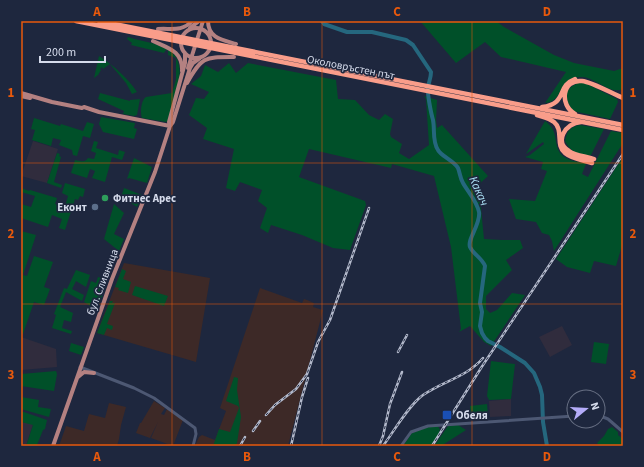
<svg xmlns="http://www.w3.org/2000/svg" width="644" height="467" viewBox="0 0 644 467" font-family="'Source Sans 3',sans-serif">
<rect width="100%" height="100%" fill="#1e273e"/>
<path fill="#3d2927" d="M124,263l86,15 -14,84 -99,-29z
M260,288l42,15 2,-4 3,1 7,3 -1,4 10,3 -35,136h-93l4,-9 3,-2 13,5 11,-29 -6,-3z
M154,401l11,7 -4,6 3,1 3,-6 16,11 -10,26 -22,-8 7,-16 -8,16 -14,-5 4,-10h1z
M109,403l17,4 -5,18 -2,14 -2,7h-58l7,-20 18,5 5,-17 16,4z"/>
<path fill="#302c3d" d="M33,141l25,8 -11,34 -26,-7z
M562,326l10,19 -22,12 -11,-20z
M21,337l35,12 1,18 -36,3z
M511,399v17l-21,1 -1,-16z
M21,422l12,2 -7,22h-5z"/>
<path fill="#005029" d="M420,21h76l8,6 50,28 20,8 40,8 9,-3v21c-15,6 -28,-13 -43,-12 -24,2 -15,24 -35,26l21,-31 -65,-15 -16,-15 -29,21z
M128,37c12,4 29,6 39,12 25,13 6,51 1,72l-2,1 -24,-4c-2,-5 -1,-18 4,-21l26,-4 4,-14v-21l-8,-3v-5h-2l-2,3 -33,-8 1,-2 -5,-4z
M99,56c15,10 28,21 38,36l-5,2 -6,-11 -16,-19 -7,5 -1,-2 -2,2 1,1 -3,5 -4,3z
M229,63l7,10 12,-10 88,17 2,19 17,1 14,15 10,5 6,-6 8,5 -3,15 1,3 11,7 -3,9 10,6 20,-14 -3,-46 -2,-3 13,4 -1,20 1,8 5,-3 46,51 -13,12 5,11 4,40 18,1h18l3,8 -17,12 6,10 -26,26v13l4,4 7,-3 15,-17 13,2 -34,51 -7,-4 -14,-16 -11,6 2,-3 -10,-82 -17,-71 -42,-12 -1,4 -82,-19 -10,28 66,24 1,4 -16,45 -17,-2 -31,-13 -31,-10 -3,8 -8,-5 7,-20 -9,-7 4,-11 -22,-8 -5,9 -9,-3 8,-39 -31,-10 4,-11 -18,-13 7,-17 8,1 5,-7 -18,-8 10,-8 4,-11 13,7z
M578,83h7l32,16 1,3 -8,17 -37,-8c-8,-12 -11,-21 5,-28z
M100,93l30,8v-1l10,-1 -3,16 -3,1 -11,-2 1,-3 -26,-12z
M101,117l34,6 -1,5 3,1 -3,10 -31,-7 -4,-8z
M34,118l26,8 1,-2 22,7 4,-9 7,2 -4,14 -7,-2 -6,20 -4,-1 -1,-5 -13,-5 2,-5 -8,-2 -2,8 -19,-6 3,-10 -4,-1z
M545,121c17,11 5,28 21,37 5,3 13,4 19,5l1,1 -4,10 6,3 23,-46 12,2v10l-69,108 -2,-10 -3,-6 -7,-2 -6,-11 -20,-3 -7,-20 26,2 12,-30 -6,-2 2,-7 -18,-5 5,-2 14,-11 -1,-2 -17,12z
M580,125l24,4 -13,26c-11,3 -22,-5 -26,-14 2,-10 5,-14 15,-16z
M94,141l4,1 -2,6 22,7 1,-5 6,2 -3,8 -10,-3 -7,25 -13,-4 3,-7 -5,-2 -3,9 -16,-5 4,-13c6,1 10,3 13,-2l6,1 2,-6 -5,-2z
M57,153l3,1 -1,2 2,1 -7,25 8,3 -1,3 -14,-5z
M623,157v85l-7,24 -22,-5 -4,12 -23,-6 -11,-8z
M134,158l18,9 -5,16 -18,-5 -2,1z
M65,183l20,6 -2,8 -3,-1 -2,4 -3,-1 -10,31 -6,-2 3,-9 -10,-4 -4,12 -27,-9v-14l10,3 4,-11 -14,-4v-4l8,3 1,-1 27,8 -2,6 10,3 3,-11 -6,-3z
M124,188l18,7 -5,12 -16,-10z
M114,204l10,9 -10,21 10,5 -5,12 -15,-12z
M21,231l15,4 -13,40 4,1 7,-20 19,6 -9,25 6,2 -6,16 -10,-3 -11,32h-2z
M122,269l4,2 -3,8 8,3 -3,11 -10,-3 1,-2 -4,-1z
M76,270l14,5 -4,12 -10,-6 -4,8 12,6 -2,6 -16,-9 -6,15 13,6 -2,9 -7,-2 -2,8 10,3 -1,3 -19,-6 4,-13 -2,-1 10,-26 3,1z
M98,277l10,3 -11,30 -13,-8 7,-21 5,2z
M135,286l33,10 -4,10 -32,-11z
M110,301h3l-1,2h3l-8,21 6,2 -1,4 -5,-2 -3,7 -7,-2z
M594,342l15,2 -3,20 -15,-2z
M71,343l13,4 -3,8 -12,-4z
M491,361l24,3 -4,35 -22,1 -2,-4z
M56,371l1,3 -3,17 -33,-5v-12z
M234,377l4,1 -1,12 4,27 -4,26 -2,3h-22l6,-17 11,3 9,-24 -1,-2 -12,-5z
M21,397l18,3 -1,7 13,2 -2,8 -28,-8z
M487,404l1,11 -18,1v-10z
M21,411l26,9 -2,9 -2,1 -6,15 1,1h-12l7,-21 -12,-3z
M458,425l8,5 -25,16h-7l14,-20z
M431,426h7l2,4 -1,2 1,1 -9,13h-28l9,-13z
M612,427l6,5v3l5,4 -1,7h-22l-3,-3 7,-7 4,-7z"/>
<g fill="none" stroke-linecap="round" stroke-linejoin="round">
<path stroke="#25677e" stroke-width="4" d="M322,21l2,3 23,8h25l34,8 7,5 18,27c0,6 -2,9 -3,15 -1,6 3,26 5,33 2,10 -1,21 5,30 3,6 16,11 20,18 2,5 2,10 5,15 5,9 14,18 16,29 2,12 -12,27 -9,35 3,7 12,11 15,19l-5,37 2,9 -2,14 2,7 3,5 3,3 12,6 25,16 9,10 6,14 2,8 1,27 4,24"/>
<path stroke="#4d5873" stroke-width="3" d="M80,367l54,21 20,10 41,30 1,6 -3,12
M598,415l10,4 15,13
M401,446l10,-14 17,-6 146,-10"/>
<path stroke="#b48181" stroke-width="4" d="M208,21c0,17 14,19 28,23
M181 43a15 15 0 1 1 30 0a15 15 0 1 1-30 0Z
M190,28l9,-7
M158,29c13,-1 24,3 34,-8
M153,41c15,7 30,10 29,30
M188,68l15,-47
M187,83c15,-27 18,-26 47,-26
M21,93l31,9 30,6 2,-1 15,5 71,14
M21,96l9,2
M170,126l-1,-4 16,-59v-10
M78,377l6,-5 10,1
M53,446l59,-167 43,-107 15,-46 3,-4 17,-54 3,-5 7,-5"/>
<path stroke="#f99d8a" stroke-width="4.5" d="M76,21l547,109
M99,21l524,104
M542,107c26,-3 14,-21 33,-28
M575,114c-16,-9 -13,-35 7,-33 10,1 31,13 41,17
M537,115c6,2 12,3 17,7 10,8 1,23 11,31 7,6 18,7 27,10
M581,122c-16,1 -27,20 -12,29 7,5 17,5 25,8"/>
<g stroke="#b4bacc" stroke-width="2.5">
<path id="rail" d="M398,352l9,-17
M266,415l9,-10 21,-16 11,-15 11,-32 12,-22 39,-112
M253,431l7,-10
M240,446l5,-9
M291,446l11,-49 6,-19
M379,446l4,-10 7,-32 12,-32
M383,446c11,-15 26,-41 40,-51 20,-14 44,-18 60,-37
M432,446l49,-78 142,-214"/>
</g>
<use href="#rail" stroke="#1e273e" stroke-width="1" stroke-dasharray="3" stroke-linecap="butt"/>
</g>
<path fill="none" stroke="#e8590c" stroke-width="1" stroke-opacity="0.55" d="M172,21v425M322,21v425M472,21v425M21,163h602M21,304h602"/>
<circle fill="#2e9e5b" stroke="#1e273e" stroke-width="1.5" cx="105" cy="198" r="4"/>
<circle fill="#5c6f8a" stroke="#1e273e" stroke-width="1.5" cx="95" cy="207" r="4"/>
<rect fill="#1a4fb4" stroke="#1e273e" stroke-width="1.5" x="442" y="410" width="10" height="10" rx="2"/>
<g text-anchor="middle" stroke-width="3.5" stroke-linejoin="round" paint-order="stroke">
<g font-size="11" fill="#d5dbeb" stroke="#1e273e">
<text transform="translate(351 67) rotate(11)" y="4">Околовръстен път</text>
<text transform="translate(102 282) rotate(-69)" y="4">бул. Сливница</text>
</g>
<g font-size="11" font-weight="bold" fill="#d5dbeb" stroke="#1e273e" text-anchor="start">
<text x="113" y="202">Фитнес Арес</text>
<text x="87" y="211" text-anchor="end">Еконт</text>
<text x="456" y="419">Обеля</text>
</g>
<g font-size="12" font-style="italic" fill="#abe0f5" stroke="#1e273e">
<text transform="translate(479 191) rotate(66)" y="4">Какач</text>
</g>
</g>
<rect width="644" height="467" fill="none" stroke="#1e273e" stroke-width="44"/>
<g transform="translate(586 409) rotate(72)"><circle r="19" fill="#1e273e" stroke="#676f83"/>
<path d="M0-3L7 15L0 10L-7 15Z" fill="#b4acf9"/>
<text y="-6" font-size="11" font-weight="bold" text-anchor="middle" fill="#d5dbeb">N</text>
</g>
<path d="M40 56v6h65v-6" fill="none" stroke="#d5dbeb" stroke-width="2"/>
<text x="46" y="56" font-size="12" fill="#d5dbeb" stroke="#1e273e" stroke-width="3" paint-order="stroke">200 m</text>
<rect x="22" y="22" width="600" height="423" fill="none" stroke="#e8590c" stroke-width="1.5"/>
<g font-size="13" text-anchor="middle" font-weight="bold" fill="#e8590c">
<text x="97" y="16">A</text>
<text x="247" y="16">B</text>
<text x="397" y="16">C</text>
<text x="547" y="16">D</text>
<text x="11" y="97">1</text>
<text x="633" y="97">1</text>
<text x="11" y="238">2</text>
<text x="633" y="238">2</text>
<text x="11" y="379">3</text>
<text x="633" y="379">3</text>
<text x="97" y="461">A</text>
<text x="247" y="461">B</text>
<text x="397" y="461">C</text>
<text x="547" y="461">D</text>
</g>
</svg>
